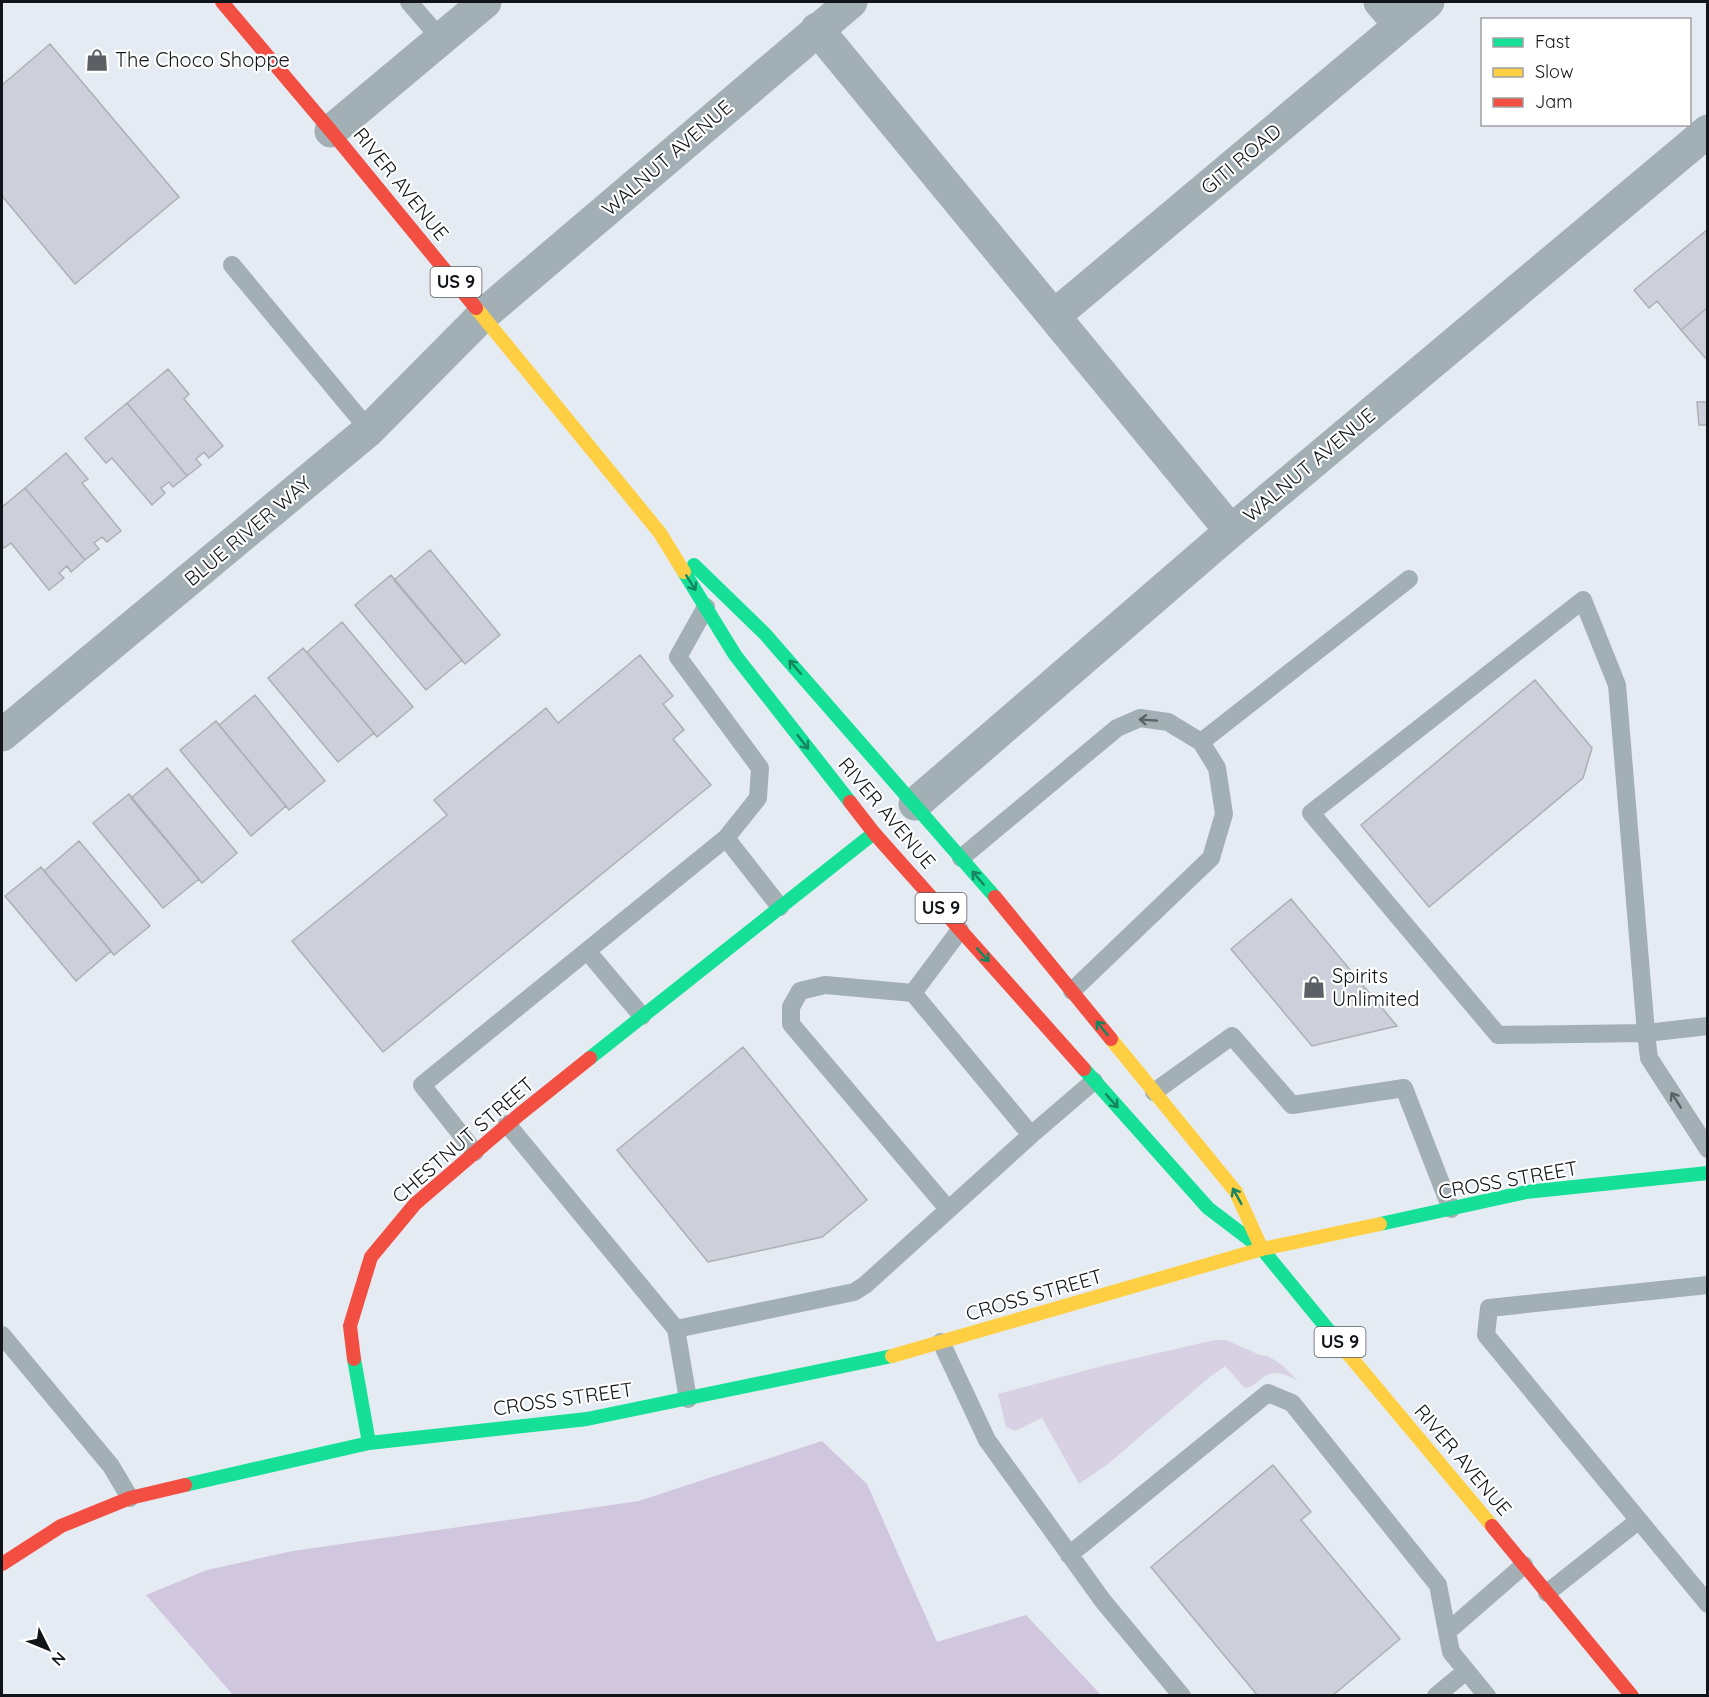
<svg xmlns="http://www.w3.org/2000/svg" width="1709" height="1697" viewBox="0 0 1709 1697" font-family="Quicksand,sans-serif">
<rect width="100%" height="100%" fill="#e5ebf2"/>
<path fill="#d7d1e3" d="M1215,1340h11l34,15 8,1 14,9 16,16c-17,-9 -24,-12 -40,0 -5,4 -7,6 -13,7l-20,-22 -14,10 -103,88 -29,20 -37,-66 -27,13 -9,-4 -8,-33 108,-29z"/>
<path fill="#d0c6dd" d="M822,1441l45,43 70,158 89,-27 75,80h-868l-87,-100 61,-25 86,-19 346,-50z"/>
<path fill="#cdd0da" stroke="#acb0b5" stroke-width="1.5" d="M50,44l129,153 -104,87 -73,-88v-111z
M1708,229v78l-27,23 -24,-29 -8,7 -15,-18z
M1708,307v54l-27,-31z
M168,369l21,25 -5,5 39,47 -14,12 -5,-6 -8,7 5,6 -14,11 -60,-73z
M1697,402h11v23h-9z
M127,403l60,73 -14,11 -4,-5 -8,6 4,5 -13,12 -40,-47 -6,5 -21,-25z
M66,453l22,26 -6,4 39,48 -14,11 -5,-5 -8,6 5,6 -14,11 -60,-72z
M25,488l60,72 -14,12 -4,-6 -8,7 5,5 -15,12 -38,-47 -7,5 -2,-4v-37z
M430,550l70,85 -35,29 -71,-84z
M391,575l71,85 -36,30 -71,-85z
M342,622l71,85 -36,30 -70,-85z
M303,648l71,85 -36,29 -70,-84z
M640,655l33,41 -10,8 21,26 -11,9 38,46 -328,267 -91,-111 155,-126 -13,-15 112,-92 12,15z
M1535,680l57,68 -9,30 -154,129 -68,-82z
M255,695l70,86 -36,29 -70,-85z
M216,721l70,85 -35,30 -71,-86z
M167,768l70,85 -35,30 -71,-85z
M129,794l70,85 -36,29 -70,-85z
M79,841l71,85 -36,29 -70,-84z
M41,867l70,84 -35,30 -71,-85z
M1291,899l106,127 -85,20 -81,-97z
M743,1047l124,153 -45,37 -114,25 -91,-112z
M1273,1465l38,47 -10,8 99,119 -68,57h-74l-107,-129z"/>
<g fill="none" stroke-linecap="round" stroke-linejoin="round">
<path stroke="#a2afb4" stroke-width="18" d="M409,2l32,37
M232,265l137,165
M726,838l54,69
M961,858l156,-130 23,-10 28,4 33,20
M588,952l54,64
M1072,991l139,-133 13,-44 -7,-46 -16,-26 208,-163
M913,993l47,-63
M1708,1026l-62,7 -148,2 -187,-222 272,-213 34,85 29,348 3,25 59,91
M1154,1092l78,-56 60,69 112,-17 47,121
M507,1124l169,205
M475,1152l-53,-67 304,-247 32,-40 2,-30 -82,-111 28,-50
M948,1209l-157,-185v-17l9,-16 25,-6 88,8 118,142
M1708,1285l-219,23 -3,27 222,269
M2,1335l109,131 19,32
M941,1342l46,98 116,161 79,95
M688,1399l-12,-70 178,-37 11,-7 166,-150 63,-54
M1069,1555l199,-162 24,10 146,182 13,67 36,44
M1547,1593l91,-72
M1447,1632l77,-67
M1436,1696l30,-25"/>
<path stroke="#a2afb4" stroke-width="33" d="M1380,2l20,23
M817,29l414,502
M331,131l154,-129
M1054,316l374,-314
M2,735l367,-305 114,-115 368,-313
M915,804l316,-273 477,-400"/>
<path stroke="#16e098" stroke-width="14" d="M694,565l71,69 230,263
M684,572l51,83 115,147
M590,1058l284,-225
M1084,1069l124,139 54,41 82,100
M1380,1224l146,-32 182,-19
M369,1443l218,-24 305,-63
M185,1485l184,-42 -15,-84"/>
<path stroke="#ffcf43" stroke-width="14" d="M476,308l184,225 24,39
M1111,1039l125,153 24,53
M1344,1349l148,177
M892,1356l370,-107 118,-25"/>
<path stroke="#f24e42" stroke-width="14" d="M222,2l109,129 145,177
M850,802l24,31 210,236
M995,897l116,142
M354,1359l-4,-33 21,-69 44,-53 105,-90 70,-56
M1492,1526l140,170
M2,1564l59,-38 69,-28 55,-13"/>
</g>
<defs><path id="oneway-shaft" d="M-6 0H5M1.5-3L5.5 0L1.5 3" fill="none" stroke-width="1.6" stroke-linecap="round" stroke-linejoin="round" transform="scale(1.5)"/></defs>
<g stroke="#14855f">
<use href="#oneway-shaft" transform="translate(691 583) rotate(58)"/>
<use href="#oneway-shaft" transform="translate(795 667) rotate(-131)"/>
<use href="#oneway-shaft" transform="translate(803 742) rotate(52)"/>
<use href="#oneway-shaft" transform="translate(978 878) rotate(-131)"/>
<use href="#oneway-shaft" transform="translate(983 955) rotate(48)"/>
<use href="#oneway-shaft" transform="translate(1102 1028) rotate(-129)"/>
<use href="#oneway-shaft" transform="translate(1112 1101) rotate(48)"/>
<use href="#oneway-shaft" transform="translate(1237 1196) rotate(-119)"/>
</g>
<g stroke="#5a6266">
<use href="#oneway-shaft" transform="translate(1148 720) rotate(-176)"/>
<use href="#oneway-shaft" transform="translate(1676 1100) rotate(-123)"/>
</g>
<defs>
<g id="shop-bare" transform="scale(1.8)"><path d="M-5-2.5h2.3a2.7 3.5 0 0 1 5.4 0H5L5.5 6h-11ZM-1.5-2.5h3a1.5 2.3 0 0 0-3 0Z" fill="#5b6065" stroke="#fff" stroke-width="2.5" paint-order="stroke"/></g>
</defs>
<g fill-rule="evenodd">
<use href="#shop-bare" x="97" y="60"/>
<use href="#shop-bare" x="1314" y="987"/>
</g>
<g text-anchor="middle" stroke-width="4.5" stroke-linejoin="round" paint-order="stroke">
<g fill="#fff" stroke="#585b5e" stroke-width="1.5">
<rect x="430.5" y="267" width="51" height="30" rx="4.5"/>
<rect x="915.5" y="893" width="51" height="30" rx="4.5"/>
<rect x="1314.5" y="1327" width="51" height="30" rx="4.5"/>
</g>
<g font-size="18" font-weight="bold" fill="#111519">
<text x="456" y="288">US 9</text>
<text x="941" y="914">US 9</text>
<text x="1340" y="1348">US 9</text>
</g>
<g font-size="20" fill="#111519" stroke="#fff" text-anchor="start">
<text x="115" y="67">The Choco Shoppe</text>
<text x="1332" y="983">Spirits<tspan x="1332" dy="23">Unlimited</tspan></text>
</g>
<g font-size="20" fill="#111519" stroke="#fff">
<text transform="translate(667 158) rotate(-41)" y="7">WALNUT AVENUE</text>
<text transform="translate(1241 159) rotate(-40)" y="7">GITI ROAD</text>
<text transform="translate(401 184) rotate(51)" y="7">RIVER AVENUE</text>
<text transform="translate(1309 465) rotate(-40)" y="7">WALNUT AVENUE</text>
<text transform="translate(248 531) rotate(-40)" y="7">BLUE RIVER WAY</text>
<text transform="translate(887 813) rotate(50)" y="7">RIVER AVENUE</text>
<text transform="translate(463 1140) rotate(-41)" y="7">CHESTNUT STREET</text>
<text transform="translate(1508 1180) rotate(-10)" y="7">CROSS STREET</text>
<text transform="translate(1034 1295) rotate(-16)" y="7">CROSS STREET</text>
<text transform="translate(563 1399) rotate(-8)" y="7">CROSS STREET</text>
<text transform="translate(1463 1460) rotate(50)" y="7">RIVER AVENUE</text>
</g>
</g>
<rect width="1709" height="1697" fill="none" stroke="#111519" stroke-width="6"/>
<rect x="1481" y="18" width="210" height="108" fill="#ffffff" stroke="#a0a1a3" stroke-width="1.5"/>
<rect x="1493" y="38" width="30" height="9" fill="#16e098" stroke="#a0a1a3" stroke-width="1.5"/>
<text x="1535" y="48" font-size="18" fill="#111519">Fast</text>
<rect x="1493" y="68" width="30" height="9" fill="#ffcf43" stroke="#a0a1a3" stroke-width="1.5"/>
<text x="1535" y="78" font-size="18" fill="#111519">Slow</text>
<rect x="1493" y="98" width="30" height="9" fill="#f24e42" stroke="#a0a1a3" stroke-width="1.5"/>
<text x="1535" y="108" font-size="18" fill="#111519">Jam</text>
<g transform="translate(48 1649) rotate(133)" stroke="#ffffff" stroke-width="4.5" paint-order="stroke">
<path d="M0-4.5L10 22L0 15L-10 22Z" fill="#111519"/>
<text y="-9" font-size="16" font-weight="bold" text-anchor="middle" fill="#111519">N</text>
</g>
</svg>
